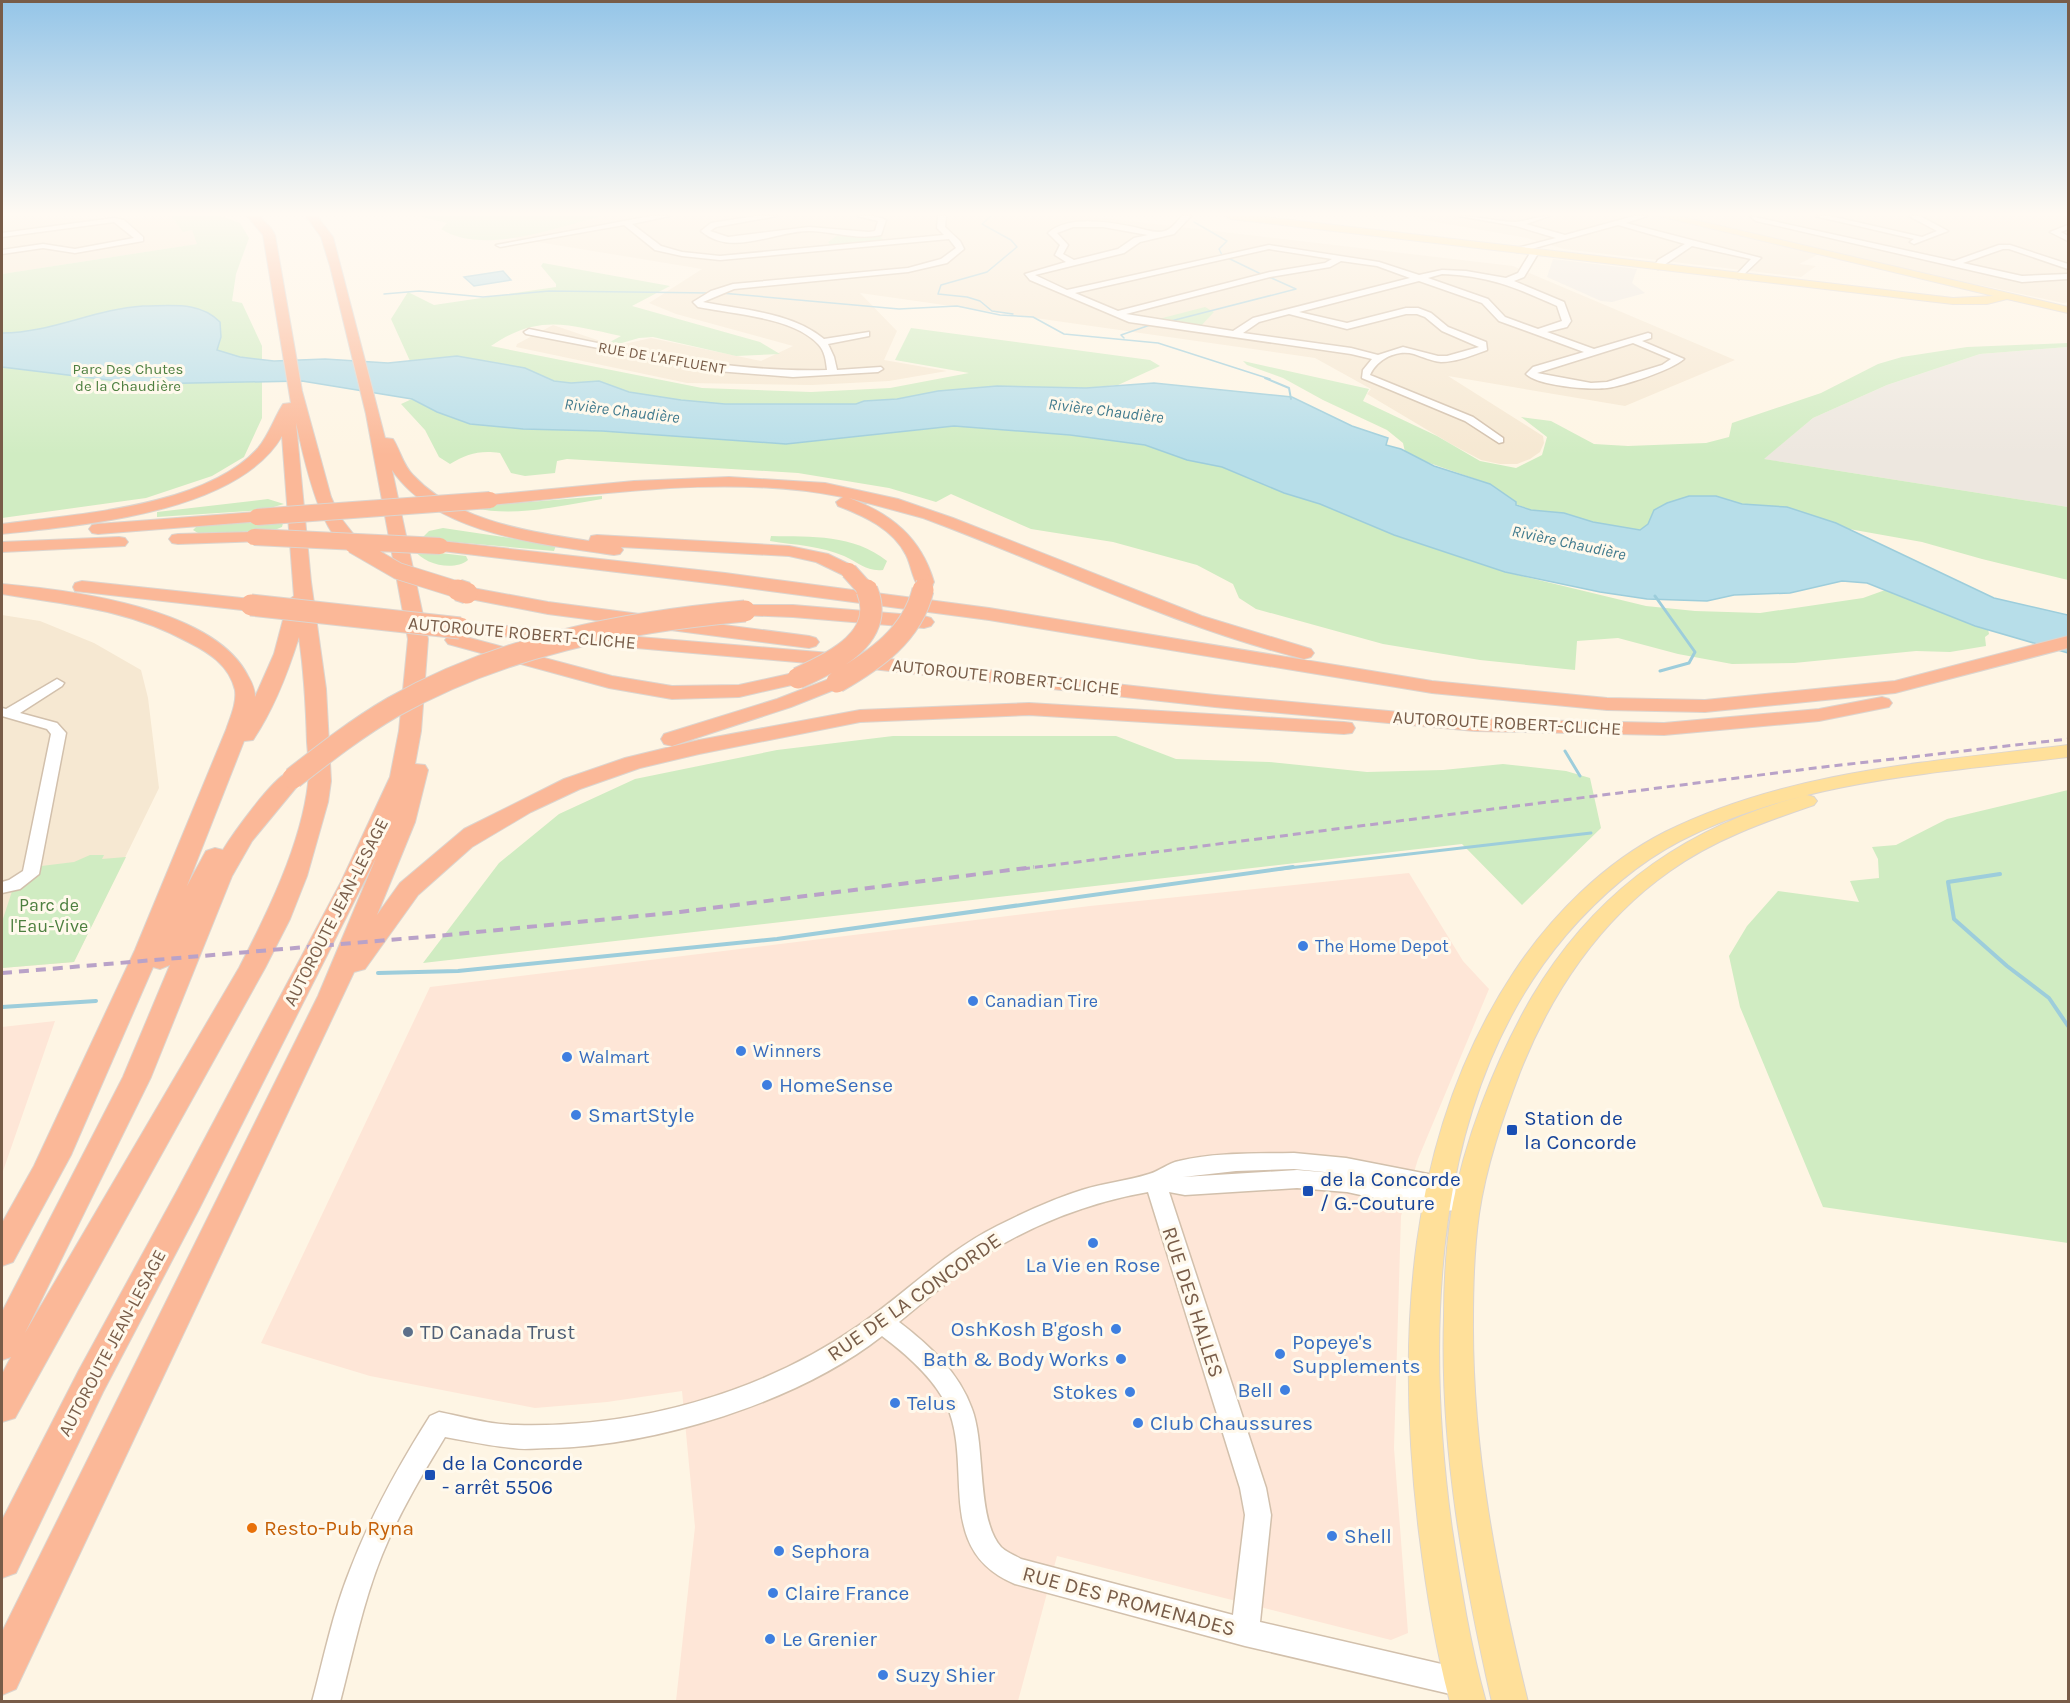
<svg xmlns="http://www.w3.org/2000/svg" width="2070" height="1703" viewBox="0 0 2070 1703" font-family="Karla,sans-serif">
<rect width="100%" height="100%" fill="#fef5e4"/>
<path fill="#f6e8d2" d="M2,216l106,2 63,-2 12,15 9,-1 6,14 -196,30z
M604,216h483l426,50 222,94 -110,46 -177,-30 95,60 1,7 -4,9 -10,7 -13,5h-17l-19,-4 -30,-16 -84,-50 4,-5 -56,-31 -455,-65 37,38 -13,29 63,11 -58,10 -77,4 -125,-2 -171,-36 1,-3 36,-19 62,21 36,-8 110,23 32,-15 -117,-32 -27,-11 53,-34 -194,-32z
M1415,216h653v86l-5,1 -83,-18 -16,-1 -114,-27 -33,-2 -18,9 17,2 -15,11 -237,-28 -37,-11 -103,-18z
M2,615l38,6 54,22 47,27 7,28 11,90 -85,174 -72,6z"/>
<path fill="#fee6d7" d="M1409,873l54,88 26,28 -71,170 -17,57 -7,232 14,185 -17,7 -334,-84 -39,145h-342l19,-174 -13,-136 -75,11 -72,6 -165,-32 -109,-33 169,-356 660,-81z
M55,1021l-53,153v2v-149z"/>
<path fill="#ede7df" d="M1553,259l84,10 -5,14 13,10 -33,9 -11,-1 -54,-24z
M2068,347v160l-305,-48 50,-41 74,-33 93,-31z"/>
<path fill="#d0ecc2" d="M171,216h50l19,7 9,15 -13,36 -4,27 10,2 20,43v72l-18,39 -32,19 -66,22 -144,20v-244l195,-30 -5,-14 -9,2z
M419,216h184c-46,11 -120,40 -162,13l6,-6z
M841,233h37l8,11 -52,5 -6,-7z
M543,263l127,23 -38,20 128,36 20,12 -44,2 -83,-19 -14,1 -24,7 -7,-2 13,-7c-52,-11 -82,-23 -130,10l211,42 109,4 79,-4 79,-15 -74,-13 16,-32 239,32 10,6 -42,19 -32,3 -89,-2 -59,5 -41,8 -33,2 -8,3h-131l-44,-4 -52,-8 -30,-11 -28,2 -17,-2 -29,-13 -68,-12 -47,5 -19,-42 17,-27 26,13 122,-18v-3l-15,-18z
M1205,307l9,5 -16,17 -51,-7z
M2068,343v4l-88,7 -93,31 -74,33 -49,41 304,48v73l-86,-21 -60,-17 -73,-13 -62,-22 -45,-3 -26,-8 -62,14 -6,14 -8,6 -47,-8 -29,-9 -33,-3 -15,-6 -26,-20 -75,-26 -10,-6 -2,-9 -16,-13 -64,-30 -40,-22 -36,-13 -4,-4 126,28 -6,12 74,35 43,25 36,7 26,-13 5,-18 -26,-20 30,4 43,23 34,2 78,-3 23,-6 3,-14 89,-30 57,-29 24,-7 65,-10z
M412,399l25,13 33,12 53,5 79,2 184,13 168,-18 116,9 75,10 42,15 35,7 62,26 36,11 74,31 111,37 141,34 49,5 65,2 103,-15 25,-9 87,37 13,3 1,5 -4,3 1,9 -36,6 -34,-1 -122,12 -62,1 -54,-10 -60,-16 -41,3 -2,29 -95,-10 -97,-16 -127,-35 -17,-11 -6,-14 -36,-19 -84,-23 -82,-13 -80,-35 -15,8 -47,-14 -91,-15 -231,-14 -10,2 -2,12 -30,3 -14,-3 -11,-20c-21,-3 -33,1 -50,11l-11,-7 -14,-27 -24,-26z
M602,496v3c-45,7 -88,19 -133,8z
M268,499l16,5 -21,6 -106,7v-5z
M284,519l-2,8 -10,4 -74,2 -5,-3 5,-5z
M443,528l113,17 -2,6 -123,-11 -8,-3 6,-6z
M771,536c41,1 82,-2 116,25l-4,9c-16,2 -25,-8 -39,-14 -23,-10 -49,-11 -74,-15z
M414,550l52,6 2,4c-15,12 -44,4 -54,-10z
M893,736h223l60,23 93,3 98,10 76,-2 60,-6 63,7 24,7 11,50 -79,77 -60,-61 -1039,119 76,-100 60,-49 76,-35 142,-29z
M2068,790v453l-245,-36 -83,-200 -11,-51 18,-30 31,-35 81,11 -9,-21 29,-3 -1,-19 -6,-12 24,-2 51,-26z
M90,855h14l-2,4 24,-2 -52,105 -72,6v-46l12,-37 19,-18 41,-5z"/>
<path fill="#b7dee9" stroke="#9dcddb" stroke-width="1.5" d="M503,271l8,9 -37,6 -10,-9z
M143,306c29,0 56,-5 77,16l1,15 -4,13 23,7 34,4 51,-2 63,4 69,-7 68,12 29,13 17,2 28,-2 30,11 52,8 44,4h131l8,-3 33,-2 41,-8 59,-5 89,2 68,-5 138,14 60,29 36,12 -2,7 15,4 33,17 56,18 26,18v3l15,5 33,3 29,9 47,8 8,-6 6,-14 13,-7 22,-7h27l26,8 45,3 49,16 158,75 74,17v38l-93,-27 -108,-43 -25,-2 -52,12 -56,2 -27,6 -60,-2 -47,-7 -95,-20 -111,-37 -74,-31 -36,-11 -62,-26 -35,-7 -42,-15 -75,-10 -116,-9 -168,18 -184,-13 -79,-2 -53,-5 -33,-12 -25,-13 -110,-18 -160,3 -140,-17v-34c49,0 92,-24 141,-27z"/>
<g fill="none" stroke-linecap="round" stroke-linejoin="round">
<path stroke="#9dcddb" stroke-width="1.5" d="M991,216l-9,8 29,16 6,7 -30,25 -46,13 -3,9 29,3 13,4 12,10 21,3
M1194,222l33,19 -8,8 3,6
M1226,257l37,18
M721,293l178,16 58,-3 43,9 33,2 31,17 94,9 112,36
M384,294l35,-3 64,6 66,-6 162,2
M1167,322l129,-33 -27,-12
M1124,338l-3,-3 29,-10"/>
<path stroke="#9dcddb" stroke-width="2" d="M1265,378l24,10 2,11"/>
<path stroke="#9dcddb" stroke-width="3" d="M1655,596l40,56 -6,11 -29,8
M1565,751l15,25
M1280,869l311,-36"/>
<path stroke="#9dcddb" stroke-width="4" d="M2000,874l-52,8 6,37 53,47 42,32 19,28
M378,973l80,-2 319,-32 516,-72
M2,1007l94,-6"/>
<g stroke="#d2c0ac" stroke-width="3">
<path id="minor" d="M651,216h18l-37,8 29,22 21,6 38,4 224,-21 -7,-7 1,-12h8l-1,11 15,14 4,8 -17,14 -39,9 -174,17 -31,13c40,8 88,10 121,37l45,-7v4l-41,8 6,13 3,13 44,-3 2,2 -5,3 -85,5 -76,-6 -191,-37 -2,-2 5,-3c99,20 196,44 298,41 -1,-9 -2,-19 -9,-26 -25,-27 -86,-30 -120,-37l-5,-5 18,-11 22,-7 175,-16 33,-9 15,-11 -7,-9 -229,21 -38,-4 -27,-6 -31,-25 -124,22 -4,-2z
M756,216h21l-61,11 -6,4 18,6 81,-10 60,5 6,-1 3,-10 -21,-5h17l12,4 -5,15c-25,5 -46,-3 -70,-4 -35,-1 -79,27 -110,0l10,-8z
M1182,216h9l-17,18 -34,8 -16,11 -89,22 32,15 202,-45 110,17 40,13 23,-5 24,1 40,7 12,-5 14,-23h3l4,2 -15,25 -10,4 50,21 7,19 -4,6 -20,5 47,17 54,-16 3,1v4l-9,3 42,18c-12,11 -61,27 -77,29 -18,2 -69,-2 -81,-14l7,-7 51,-15 -85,-31 -17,-18 -63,-22 -120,31 48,11 59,-15h12l13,5 17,14 38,15 1,8c-14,5 -30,12 -46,12 -10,-1 -18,-5 -27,-8 -17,-5 -37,5 -44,21l103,42 30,21v4l-4,1 -34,-22 -103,-43 1,-8 9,-11 -21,-5 -222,-32 -99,-42 -5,-6 41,-12 -11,-7 5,-10 -12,-12c21,-18 60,-11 86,-6 10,2 21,7 31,4 7,-2 12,-10 17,-15zM1073,227h30l45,8 -14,3 -16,11 -44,11 -11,-6 5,-9 -11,-12zM1269,249l63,10 -7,4 -55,9 -152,39 -43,-18zM1341,261l36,5 33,12 -157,40 -20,13 -107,-17 144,-37 60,-10zM1442,274c47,2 73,13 115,32l5,15 -24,8 -33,-12 -17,-18 -60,-21zM1289,314l58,15 59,-15h11l8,3 17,14 37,16 -32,9h-9l-35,-9 -25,8 -27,-7 -108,-15 16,-11zM1633,343l38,16 -9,6 -55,17 -16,1 -54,-10z
M1459,216c19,0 38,6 57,6 11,-1 21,-6 33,-6l-23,8 39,11 69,-19h13l-21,7 135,35 -22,21 -4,-3 16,-17 -59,-13 -34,23 -4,-2 4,-7 27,-16 -67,-19 -98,27h-3v-4l39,-10 -40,-12z
M1750,216l204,45 45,-16h11l58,19v5l-59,-20h-6l-40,14 59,13 46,-2v5l-46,3 -266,-61z
M1815,216h15l92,21 15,-6 -28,-15h11l28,15 -34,13 -4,-2 4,-3z
M114,218l10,2 19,17v4l-68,12 -32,-5 -41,6v-4l41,-6 32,5 59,-11 -20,-16 -112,15v-4z
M2068,225v4l-7,3 7,4v5l-18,-9z
M57,679l7,4 -2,3 -42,27 37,10 9,10 -27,141 -19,15 -18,4v-11l7,-2 14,-9 28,-137 -4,-5 -45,-13v-8l4,1z
M1294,1153l52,5 92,18 17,8 1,9 19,2 3,6 -3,6 -8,3 -33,1 -87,-19 -50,-4 -112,7 -16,-3 97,296 5,27 -11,107 203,47 10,4 4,10 -4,10 -10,4 -218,-51 -230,-62c-82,-34 -41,-117 -68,-178 -13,-28 -41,-52 -65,-70 -84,66 -227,110 -333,112 -12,0 -25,2 -36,0 -23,-2 -46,-7 -68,-11 -23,38 -46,76 -63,118 -19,47 -29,97 -42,147h-28c12,-45 21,-90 38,-132 21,-55 49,-105 80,-154l9,-4c25,5 52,13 78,13 119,3 243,-31 341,-99 47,-32 87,-74 139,-100 26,-13 56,-27 85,-36 22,-7 45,-9 67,-16 11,-3 19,-11 30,-13 37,-9 77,-7 115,-8zM1294,1169l51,5 -48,-4 -114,7 53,-6zM1148,1192l92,296 5,27 -12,100 -212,-56c-7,-4 -15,-7 -20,-12 -25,-28 -15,-101 -29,-138 -13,-37 -43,-64 -73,-87 26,-21 52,-44 79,-63 50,-33 111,-57 170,-67z"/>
</g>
<g stroke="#dcd5cf" stroke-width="2">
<path id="major" d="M1226,216h32l695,82 41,-2 -335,-80h19l390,91v6l-61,-14 -20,5h-34l-722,-85z
M2068,745v12c-132,16 -268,23 -388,84 -44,23 -82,57 -114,94 -135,159 -141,398 -114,594 9,58 18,116 34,173h-36c-15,-56 -24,-113 -31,-170 -23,-191 -14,-395 95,-560 38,-57 90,-109 151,-140 125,-62 267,-70 403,-87z
M1807,795l7,2 3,4 -3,4c-50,17 -101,35 -144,66 -70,49 -119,122 -150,201 -17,45 -34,94 -41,142 -5,35 -6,71 -6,106 -1,130 24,256 55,382h-36c-29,-128 -52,-254 -48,-385 0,-34 2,-69 7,-103 13,-73 44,-153 81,-217 63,-106 155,-172 275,-202z"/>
</g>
<g stroke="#dcd5cf" stroke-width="2">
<path id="highway" d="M247,216h12l12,12 4,7 27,156 29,106 9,20 22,28 -3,4c-36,9 -57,-101 -63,-126l15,159 15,107 5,92 -3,21 -21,74 -17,43 -25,49 -250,450 -13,4v-48l9,-17 -9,3v-48l121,-235 47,-112 -10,4 -7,-2 -82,188 -58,107 -11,4v-43l32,-57 101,-216 91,-220c4,-12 11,-27 9,-40 -6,-25 -27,-38 -47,-48 -60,-33 -120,-37 -186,-48v-10c68,6 213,24 246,92 4,7 7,13 7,21l19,-43 14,-53 6,-5 -12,-160c-45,77 -199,89 -280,98v-10c74,-10 203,-17 256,-76 11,-13 16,-30 25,-44l8,-1 -28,-168zM299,637c5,35 7,70 8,105 1,14 3,28 1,42 -7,61 -41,130 -69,184l-214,365 126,-256 81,-201 20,-35 52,-63 -3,-5c-5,-1 -9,-2 -14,0 -15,6 -55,62 -64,77l-8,-2 -9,3 -19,35 57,-145 9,-1c21,-31 35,-68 46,-103z
M306,216h11l16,21 52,201 8,1c7,11 10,26 20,36 44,47 115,56 176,66l2,-5 6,-1 192,11 39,8 27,13 3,4 -3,4h-12l-27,-13 -27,-6 -168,-9 2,3 -3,4 -6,1c-71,-11 -178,-20 -222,-85l36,169 -7,92 -6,33 10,1 3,5 -13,52 -38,93 23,-32 64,-54 100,-50 61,-21 74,-18 161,-30 169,-7 315,19 8,1 3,5 -3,5 -8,1 -315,-19 -169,7 -161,32 -59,14 -60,21 -49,23 -59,35 -54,48 -53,74 -11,3 -338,717 -14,6v-63l316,-636 58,-138 -177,351 -96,183 -87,181 -14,5v-58l77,-150 98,-179 164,-309 49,-105 9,-46 9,-92 -42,-225 -36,-148 -9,-29z
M729,477l96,6 73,16 55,19 249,98 109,33 3,4 -3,4 -7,2c-132,-33 -254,-94 -381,-141l-74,-20c43,16 72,40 85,84l-2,4h-14c-6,-9 -7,-21 -12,-31 -13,-26 -42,-39 -68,-49l-2,-4 7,-5c-116,-23 -236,-3 -353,8l-8,-5 8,-5 144,-14z
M257,512l6,1 3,4 -3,4 -165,13 -6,-1 -3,-4 3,-4 6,-1z
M254,532l6,1 3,4 -3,4 -82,3 -6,-1 -3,-4 3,-4 6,-1z
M119,537l6,1 3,4 -3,4 -123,6v-10z
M440,541l285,32 264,35 443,73 175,17 98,2 190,-19 173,-45v12l-173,45 -190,19 -98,-2 -175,-17 -443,-73 -264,-35 -291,-35 -3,-4 3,-4z
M82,581l169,18 7,2 2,4 -2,4 -7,2 -176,-20 -2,-4 2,-4z
M467,587l81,15 261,34 7,2 3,4 -3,4 -7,2 -261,-34 -88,-17 -2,-4 2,-4z
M745,605h48l131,11 7,2 3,4 -3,4 -7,2 -131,-11 -55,-2 -3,-4 3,-4z
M460,622l394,33 361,40 260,24 189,4 155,-14 63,-12 7,2 3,4 -3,4 -70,14 -155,14 -189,-4 -260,-24 -361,-40 -401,-35 -3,-4 3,-4z
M455,634l157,42 60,10 67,-1 59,-13 7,2 3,4 -3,4 -66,15 -67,2 -63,-11 -161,-44 -3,-4 3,-4z
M837,676l7,2 3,4 -3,4 -53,21 -119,39 -8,-2 -3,-5 3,-5 113,-35z"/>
</g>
<use href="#minor" fill="#fff" fill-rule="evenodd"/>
<use href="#major" fill="#ffe09a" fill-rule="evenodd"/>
<use href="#highway" fill="#fbb898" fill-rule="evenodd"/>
<path stroke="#b9a2c8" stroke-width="3" stroke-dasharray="8 5" stroke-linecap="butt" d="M1022,869l793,-101 253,-29"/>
<path stroke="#b9a2c8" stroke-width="4" stroke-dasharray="10 7" stroke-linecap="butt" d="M2,973l445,-38 233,-23 354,-45"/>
<g stroke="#dcd5cf" stroke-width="18" stroke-linecap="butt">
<path id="highway-bridge-far1" d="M257,517l233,-17
M254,537l186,9
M353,545l45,26 64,20
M849,571l18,20
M923,591l2,-9"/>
</g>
<g stroke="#dcd5cf" stroke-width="23" stroke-linecap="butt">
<path id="highway-bridge" d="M458,590l9,3
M251,605l209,23
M798,678c36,-16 88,-41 69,-88
M837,682c38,-22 75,-47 86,-92
M293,778c32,-25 64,-50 100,-71 108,-61 230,-85 352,-96"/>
</g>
<use href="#highway-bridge-far1" stroke="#fbb898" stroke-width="16"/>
<use href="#highway-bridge" stroke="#fbb898" stroke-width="21"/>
</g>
<linearGradient id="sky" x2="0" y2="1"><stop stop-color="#94c5e8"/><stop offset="0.47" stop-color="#fffaf3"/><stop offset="1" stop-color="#fffaf3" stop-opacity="0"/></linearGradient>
<rect width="2070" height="455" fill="url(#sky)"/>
<g fill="#3f7fe0" stroke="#fff9ec" stroke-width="2">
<circle cx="1303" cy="946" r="6"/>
<circle cx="973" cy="1001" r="6"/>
<circle cx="741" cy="1051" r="6"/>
<circle cx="567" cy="1057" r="6"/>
<circle cx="767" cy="1085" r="6"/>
<circle cx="576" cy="1115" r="6"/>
<circle cx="1093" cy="1243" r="6"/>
<circle cx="1116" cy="1329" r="6"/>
<circle cx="1280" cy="1354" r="6"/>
<circle cx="1121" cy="1359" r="6"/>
<circle cx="1285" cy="1390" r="6"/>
<circle cx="1130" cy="1392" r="6"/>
<circle cx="895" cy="1403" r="6"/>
<circle cx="1138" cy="1423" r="6"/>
<circle cx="1332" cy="1536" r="6"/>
<circle cx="779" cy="1551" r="6"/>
<circle cx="773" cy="1593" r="6"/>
<circle cx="770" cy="1639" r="6"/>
<circle cx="883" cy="1675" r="6"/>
</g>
<g fill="#1a4fb4" stroke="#fff9ec" stroke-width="2">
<rect x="1506" y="1124" width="12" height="12" rx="3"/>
<rect x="1302" y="1185" width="12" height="12" rx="3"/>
<rect x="424" y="1469" width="12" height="12" rx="3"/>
</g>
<circle fill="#5c6f8a" stroke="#fff9ec" stroke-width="2" cx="408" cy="1332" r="6"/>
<circle fill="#e8710a" stroke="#fff9ec" stroke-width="2" cx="252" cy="1528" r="6"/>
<g text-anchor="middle" stroke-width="6" stroke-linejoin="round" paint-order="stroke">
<g font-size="15" fill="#785c48" stroke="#fff9ec">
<text transform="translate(662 358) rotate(10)" y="5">RUE DE L'AFFLUENT</text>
</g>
<g font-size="15" fill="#4d7f3f" stroke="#fff9ec">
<text x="128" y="374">Parc Des Chutes<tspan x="128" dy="17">de la Chaudière</tspan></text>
</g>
<g font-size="16" font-style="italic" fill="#407a8d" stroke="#fff9ec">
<text transform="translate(622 410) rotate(7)" y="6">Rivière Chaudière</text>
<text transform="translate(1106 410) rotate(7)" y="6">Rivière Chaudière</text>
<text transform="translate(1569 542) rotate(12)" y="6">Rivière Chaudière</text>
</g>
<g font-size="18" fill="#785c48" stroke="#fff9ec">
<text transform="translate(522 633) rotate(5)" y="6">AUTOROUTE ROBERT-CLICHE</text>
<text transform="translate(1006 677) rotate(6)" y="6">AUTOROUTE ROBERT-CLICHE</text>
<text transform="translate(1507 723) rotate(3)" y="6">AUTOROUTE ROBERT-CLICHE</text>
<text transform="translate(336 912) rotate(-63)" y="6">AUTOROUTE JEAN-LESAGE</text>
<text transform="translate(112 1343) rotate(-62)" y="6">AUTOROUTE JEAN-LESAGE</text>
</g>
<g font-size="18" fill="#4d7f3f" stroke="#fff9ec">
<text x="49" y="911">Parc de<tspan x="49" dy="21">l'Eau-Vive</tspan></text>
</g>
<g font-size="18" fill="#366cbe" stroke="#fff9ec" text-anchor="start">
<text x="1315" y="952">The Home Depot</text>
<text x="985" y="1007">Canadian Tire</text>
<text x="753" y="1057">Winners</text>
<text x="579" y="1063">Walmart</text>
</g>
<g font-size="21" fill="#366cbe" stroke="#fff9ec" text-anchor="start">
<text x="779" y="1092">HomeSense</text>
<text x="588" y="1122">SmartStyle</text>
<text x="1093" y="1272" text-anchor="middle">La Vie en Rose</text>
<text x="1104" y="1336" text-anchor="end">OshKosh B'gosh</text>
<text x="1292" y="1349">Popeye's<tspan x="1292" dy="24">Supplements</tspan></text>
<text x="1109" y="1366" text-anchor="end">Bath &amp; Body Works</text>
<text x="1273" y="1397" text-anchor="end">Bell</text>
<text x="1118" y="1399" text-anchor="end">Stokes</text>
<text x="907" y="1410">Telus</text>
<text x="1150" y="1430">Club Chaussures</text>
<text x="1344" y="1543">Shell</text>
<text x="791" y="1558">Sephora</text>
<text x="785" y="1600">Claire France</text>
<text x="782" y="1646">Le Grenier</text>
<text x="895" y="1682">Suzy Shier</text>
</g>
<g font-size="21" fill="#164399" stroke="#fff9ec" text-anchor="start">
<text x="1524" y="1125">Station de<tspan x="1524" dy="24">la Concorde</tspan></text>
<text x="1320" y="1186">de la Concorde<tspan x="1320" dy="24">/ G.-Couture</tspan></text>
<text x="442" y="1470">de la Concorde<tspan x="442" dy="24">- arrêt 5506</tspan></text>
</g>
<g font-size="21" fill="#785c48" stroke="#fff9ec">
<text transform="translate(914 1297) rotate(-35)" y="7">RUE DE LA CONCORDE</text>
<text transform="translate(1193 1302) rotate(72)" y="7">RUE DES HALLES</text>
<text transform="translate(1129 1601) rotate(15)" y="7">RUE DES PROMENADES</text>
</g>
<g font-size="21" fill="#4e5e75" stroke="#fff9ec" text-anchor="start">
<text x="420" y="1339">TD Canada Trust</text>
</g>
<g font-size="21" fill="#c56008" stroke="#fff9ec" text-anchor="start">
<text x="264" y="1535">Resto-Pub Ryna</text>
</g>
</g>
<rect width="2070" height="1703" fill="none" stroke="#785c48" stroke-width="6"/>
</svg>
